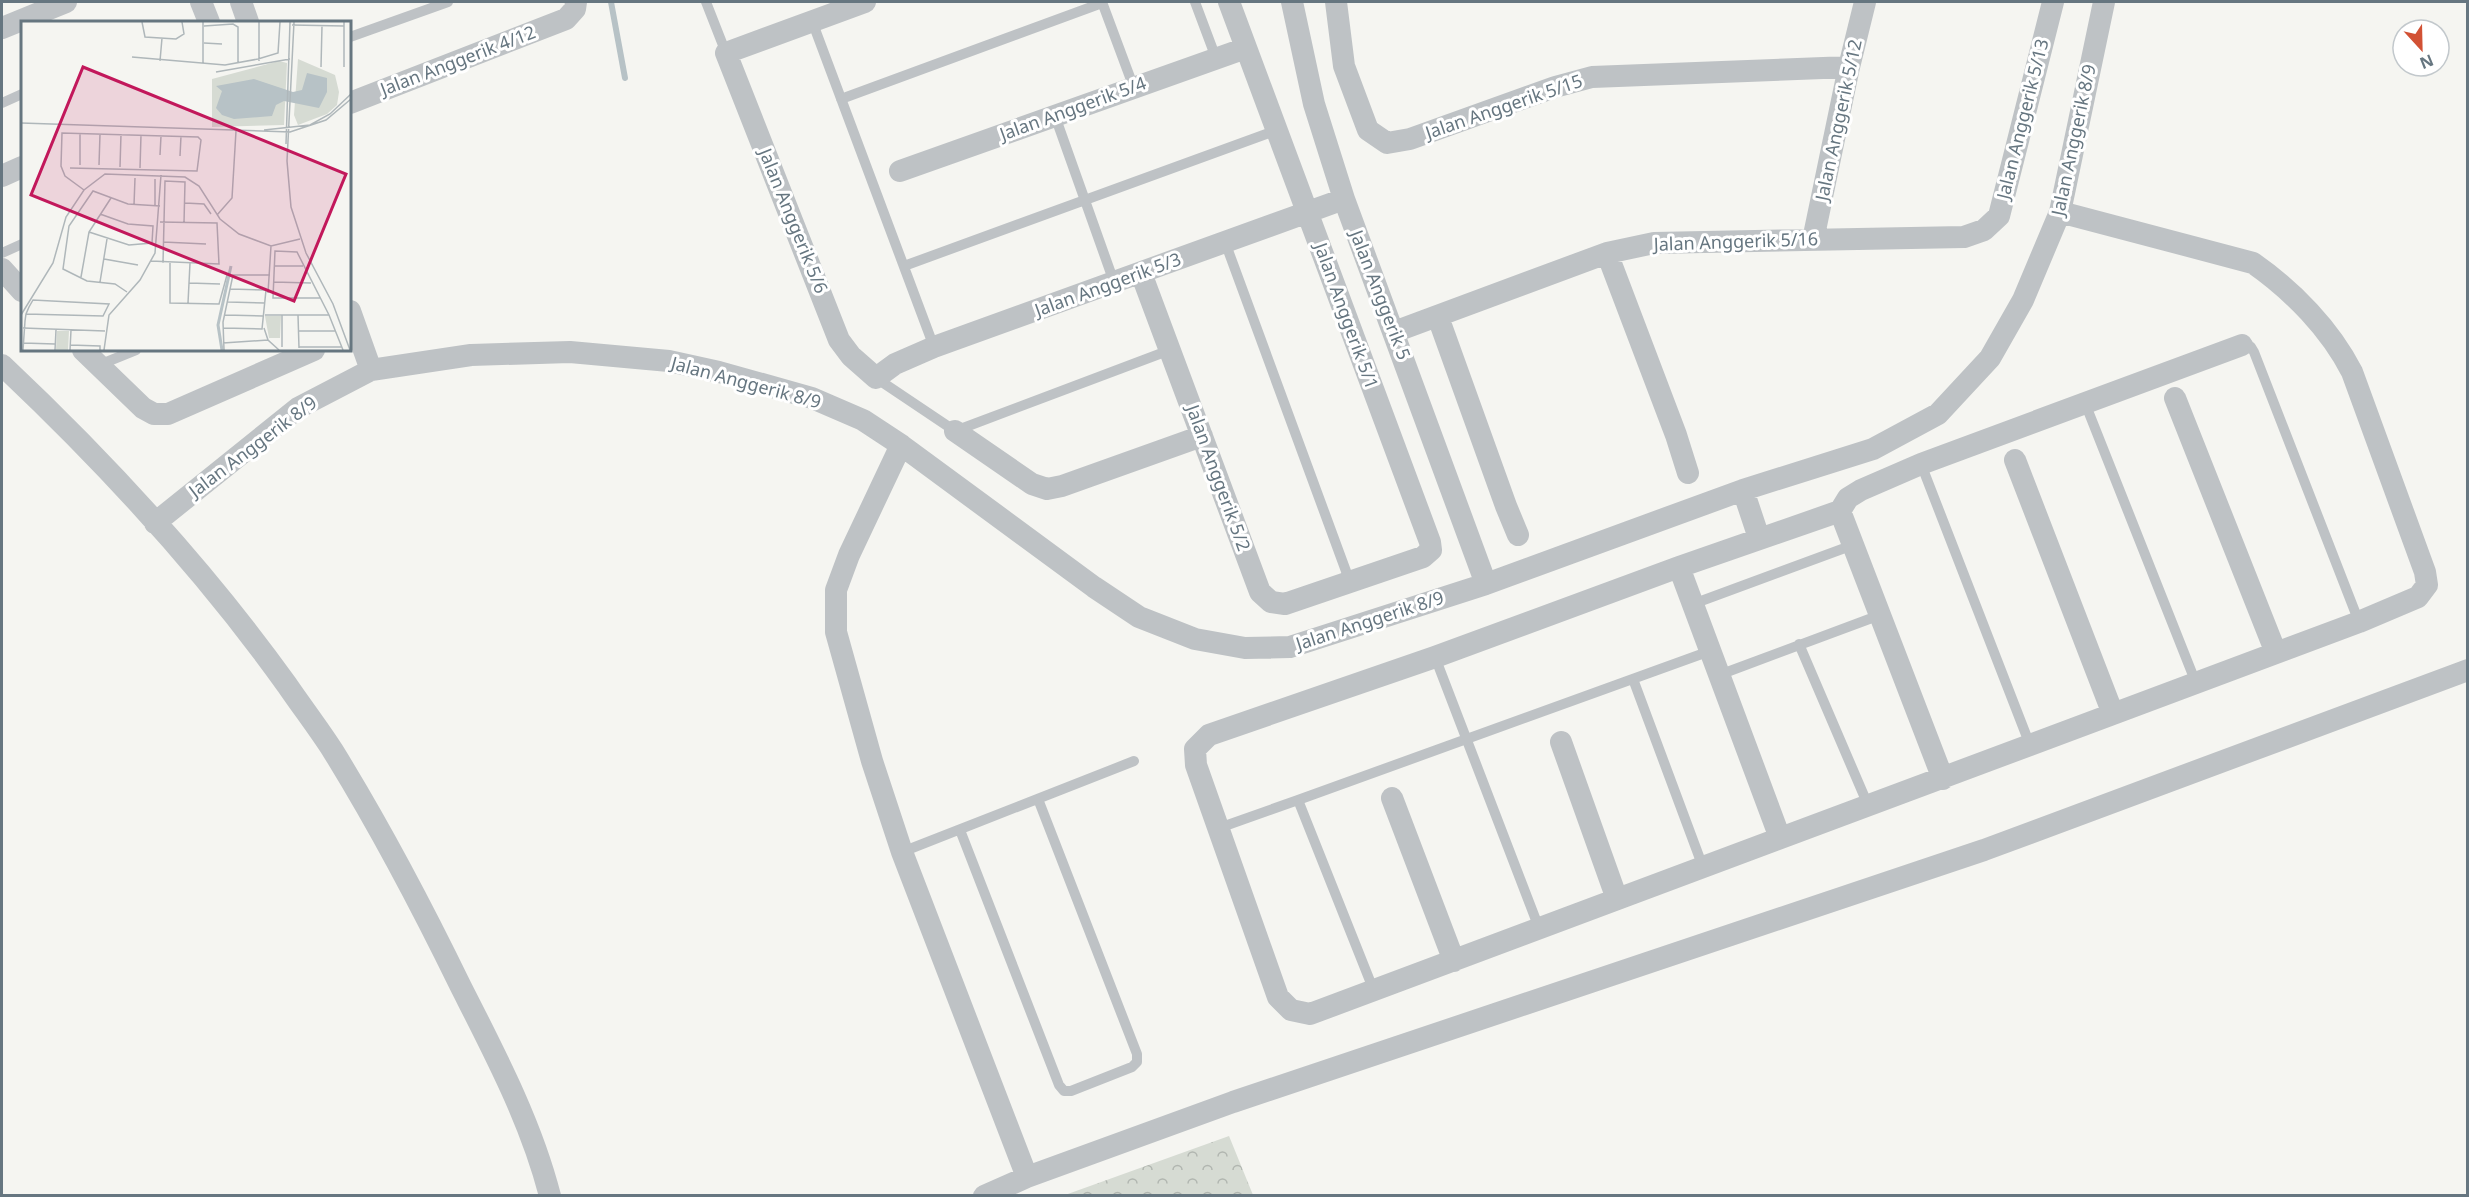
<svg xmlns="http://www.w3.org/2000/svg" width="2469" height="1197" viewBox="0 0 2469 1197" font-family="'Noto Sans',sans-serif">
<defs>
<pattern id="park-crowns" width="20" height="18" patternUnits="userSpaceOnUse" patternTransform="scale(1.5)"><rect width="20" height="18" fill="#d6dbd3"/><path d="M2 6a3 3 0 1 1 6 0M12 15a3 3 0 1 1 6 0" fill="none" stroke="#b1b6b0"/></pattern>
</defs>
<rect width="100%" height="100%" fill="#f5f5f1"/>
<path fill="url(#park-crowns)" d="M1229,1136l24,59h-188z"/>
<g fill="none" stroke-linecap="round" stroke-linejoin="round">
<path stroke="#b7c2c6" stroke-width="6" d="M611,2l14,76"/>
<path stroke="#bec2c5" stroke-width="10" d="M706,2l20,51
M1102,2l32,86
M1195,2l21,56
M812,21l122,326
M350,37l98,-35
M841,99l261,-96
M2,103l20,-9
M1055,116l59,166
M1225,242l125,340
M2,253l20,-9
M904,266l373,-136
M2242,345l9,2 3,5 105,270
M99,365l37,-15
M876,378l79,53 215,-81
M2085,403l111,280
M1921,464l109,281
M1693,604l160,-59
M1799,644l69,161
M1435,657l104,271
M1719,675l161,-60
M1633,679l70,188
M1219,828l79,-28
M960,830l99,255 5,6h7l61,-24 5,-5v-8l-99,-255
M902,852l232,-91
M1374,991l-76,-191 412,-149"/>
<path stroke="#bec2c5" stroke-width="22" d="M201,2l8,20
M241,2l7,20
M865,2l-139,51 113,287 12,16 25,22 19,-14 39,-17 410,-148
M1292,2l22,102 30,95 142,385
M1336,2l8,64 24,64 19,13 23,-4 145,-52 37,-10 257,-10
M2,28l64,-26
M350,103l216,-84 9,-10 1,-7
M900,171l346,-123
M2,176l20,-9
M2060,212l193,51c40,28 77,66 99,109l73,200 2,13 -9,12 -59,25 -1049,392 -19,-4 -13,-13 -82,-232 -1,-16 14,-14 226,-78 244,-90 161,-56 8,-13 13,-8 60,-26 321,-119
M1813,240l36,-173 16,-65
M1607,253l69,182 12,38
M2,269l20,22
M1141,273l119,319 11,10 14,2 138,-47 8,-7 -1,-8 -201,-540
M350,311l21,59
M1438,317l68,189 12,29
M1394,332l213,-79 47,-10 310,-6 20,-7 15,-14 54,-214
M83,350l60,58 11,6h14l146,-64
M2,365c104,98 202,204 285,320 15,22 32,44 46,66 47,76 89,156 128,236 34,67 70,135 89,209
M2175,398l101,255
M955,431l77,53 15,5 15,-3 140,-50
M901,445l-52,110 -13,35v42l36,129 30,91 125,325
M2015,460l98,254
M1743,490l16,48
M1840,511l103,268
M155,523l143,-115 73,-38 100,-15 99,-3 99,9 50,11 93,26 51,22 38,25 193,142 45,30 56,22 50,9 45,-1 196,-63 257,-94 130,-41 65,-35 52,-56 33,-58 37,-88 44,-210
M1679,567l101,271
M1561,742l56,157
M1392,798l62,163
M984,1196l43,-19 206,-75 751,-252 484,-180"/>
</g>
<g text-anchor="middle" stroke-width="6" stroke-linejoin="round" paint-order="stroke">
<g font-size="18" fill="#667680" stroke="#fff">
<text transform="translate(458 61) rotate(-21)" y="6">Jalan Anggerik 4/12</text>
<text transform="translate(1504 107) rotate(-19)" y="6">Jalan Anggerik 5/15</text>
<text transform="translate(1073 109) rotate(-20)" y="6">Jalan Anggerik 5/4</text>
<text transform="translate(2023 119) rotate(-76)" y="6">Jalan Anggerik 5/13</text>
<text transform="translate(1839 120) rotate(-78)" y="6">Jalan Anggerik 5/12</text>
<text transform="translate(2074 140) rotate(-78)" y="6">Jalan Anggerik 8/9</text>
<text transform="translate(793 221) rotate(68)" y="6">Jalan Anggerik 5/6</text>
<text transform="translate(1736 242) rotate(-2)" y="6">Jalan Anggerik 5/16</text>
<text transform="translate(1108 285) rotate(-20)" y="6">Jalan Anggerik 5/3</text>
<text transform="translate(1380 295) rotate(69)" y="6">Jalan Anggerik 5</text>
<text transform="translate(1346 316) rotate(70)" y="6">Jalan Anggerik 5/1</text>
<text transform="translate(746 383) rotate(15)" y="6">Jalan Anggerik 8/9</text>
<text transform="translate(253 447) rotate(-37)" y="6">Jalan Anggerik 8/9</text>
<text transform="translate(1218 478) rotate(70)" y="6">Jalan Anggerik 5/2</text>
<text transform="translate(1370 621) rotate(-18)" y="6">Jalan Anggerik 8/9</text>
</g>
</g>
<g transform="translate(21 21)">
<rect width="330" height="330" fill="#f5f5f1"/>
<path d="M277,38l37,16 4,17 -2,13 -10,9 -29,11 -4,-10zM258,40l8,2 -3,62 -72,2v-48zM244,295h16l-1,22h-11zM36,310h12l-1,19h-12z" fill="#d6dbd3"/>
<path d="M286,52l20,5v14l-8,16 -35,-7 -8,4 -4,11 -38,3 -12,-4 -6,-7 6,-17 -6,-5 38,-7 39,13 9,-2z" fill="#b7c2c6"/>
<path fill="none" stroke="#b7c2c6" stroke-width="3" d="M201,329l-4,-25 13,-59"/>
<path fill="none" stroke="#afb7ba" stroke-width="1.5" d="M121,1l3,15 31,2 8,-5 -2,-12M238,1v39M273,1l-7,139 4,46 15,46 27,51 17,46M271,4l52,1M183,5l29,-2 5,3v35M183,22l18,1M111,36l93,8 33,-6 20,-6 2,-31M139,40l2,-23M182,43v-42M300,46l1,-41M323,46v-45M195,51l74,-13M0,102l269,9 36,-12 25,-21M243,109l46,-5 20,-11 21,-20M265,123l4,-122M139,134l1,-19M159,135l1,-20M59,144v-31M78,144l1,-31M99,146l1,-33M49,147l127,3 4,-31 -3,-3 -136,-4 -1,33 4,10 19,14M119,147l1,-33M164,182l19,1 7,10M113,184l1,-27M134,185v-27M196,194l15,-17 4,-67M68,211l40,13 23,-2 1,-17 -25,-2 -28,-10M142,221l43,2M83,238l34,6M130,240l68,3 -2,-41 -57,-1M142,242l2,-82 20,1 -1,41M149,242v40l49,1 8,-29M253,245h29M60,256l8,-45 22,-34M79,261l7,-43M252,261l38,1M168,262l31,1M106,271l-12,-8 -28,-3 -24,-12 6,-43 24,-35 35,13 32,2M247,272l3,-47M299,277h-47l2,-47 22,1 32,63 14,35M207,281l37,1M167,282l2,-40M0,294l32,-52 13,-46 18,-27 21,-16 80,3 14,9 21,33 19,15 32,12 29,-7M204,294l38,1M244,294h64M261,294v32M277,294l1,33M2,307l82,3M202,307l39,1 4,-39 -36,-1M243,307l4,12 11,10M277,310h38M2,322l32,1M202,322l45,-3M49,324l30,1v4M278,326h43M2,329l2,-29 1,-7 3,-7 4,-7 76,4 -6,12 -77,-2M34,329l1,-20M49,329l1,-20M83,329l5,-35 31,-35 15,-27 6,-78M203,329l-1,-28 10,-47h37"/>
<path fill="#c2185b" fill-opacity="0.15" stroke="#c2185b" stroke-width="3" d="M62,46l263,107 -52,127 -263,-106z"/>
<rect width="330" height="330" fill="none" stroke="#667680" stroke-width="3"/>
</g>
<rect width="2469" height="1197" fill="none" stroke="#667680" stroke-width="6"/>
<g transform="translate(2421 48) rotate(158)"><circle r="28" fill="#ffffff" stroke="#c2c8cc" stroke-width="1.5"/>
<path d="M0-4.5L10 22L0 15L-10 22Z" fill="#d25134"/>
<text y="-9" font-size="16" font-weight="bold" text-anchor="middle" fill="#667680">N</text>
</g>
</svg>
